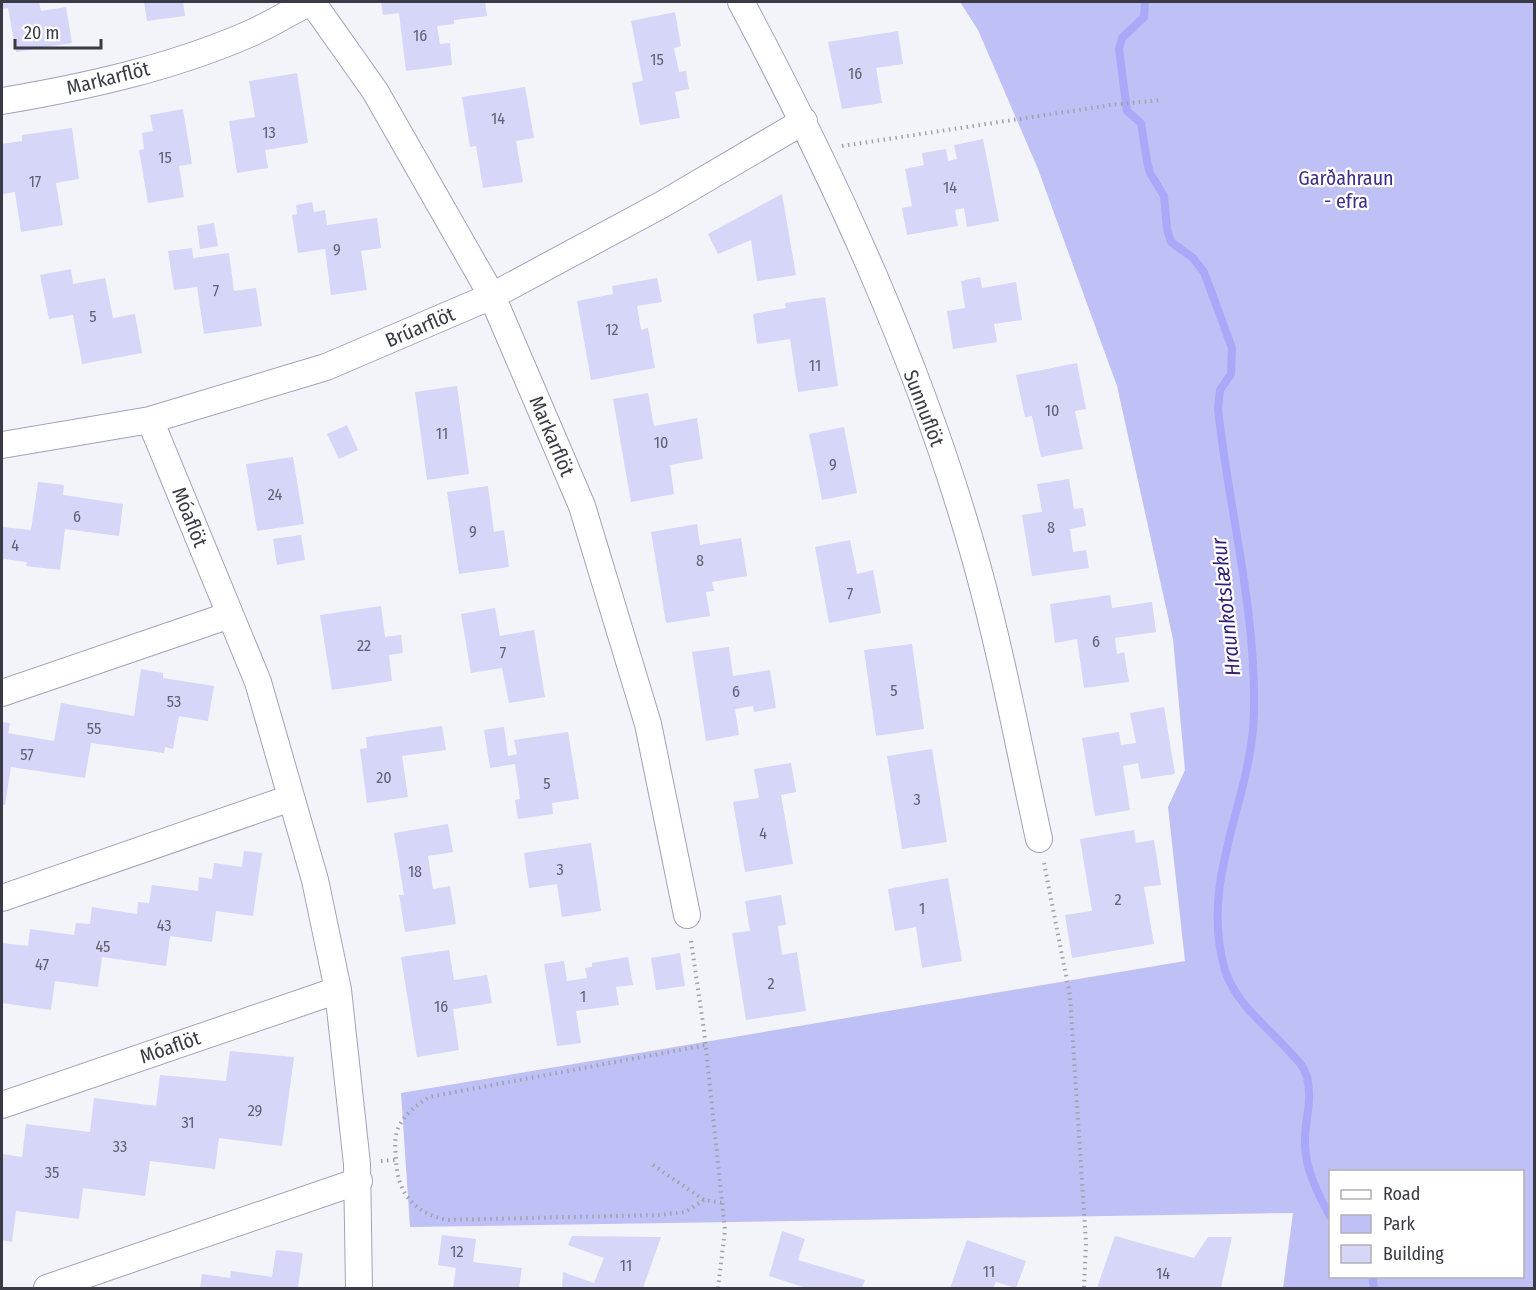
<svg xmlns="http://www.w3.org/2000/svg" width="1536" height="1290" viewBox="0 0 1536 1290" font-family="'Fira Sans Condensed',sans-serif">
<rect width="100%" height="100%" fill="#f3f4fa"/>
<path fill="#bfc0f5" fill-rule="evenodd" d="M960,2h574v1286h-251l10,-75 -883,14 -9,-134 784,-132 -17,-154 17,-37 -12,-131 -56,-253 -79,-217 -60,-139zM1330,1172h192v104h-192z"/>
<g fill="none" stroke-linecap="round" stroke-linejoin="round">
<path stroke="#a9a8f9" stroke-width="8" d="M1145,2l-1,15 -22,21 -3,11 8,62 14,12 6,38 3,12 14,23 3,33 4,13 22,16 11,14 28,76 -1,26 -11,16 -2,19c11,101 38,200 36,302 -1,88 -56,167 -29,259 10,32 39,54 61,78 8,9 18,17 21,29 6,28 -3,42 -2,67 0,25 14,52 25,72
M1372,1276l2,12"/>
</g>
<path fill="#d5d6f8" d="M2,2h37l2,9 25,-4 6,36 -56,9 -8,-44 -6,1z
M144,2h39l2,14 -38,5z
M381,2h104l2,14 -33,4v4l-17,2 3,18 10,-1 2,22 -46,6 -7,-58 -16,2z
M675,12l6,34 -7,2 5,24 7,-1 3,18 -14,3 5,26 -40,7 -8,-42 11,-2 -12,-60z
M898,31l5,33 -27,4 6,35 -40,6 -14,-67z
M297,73l11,70 -43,7 3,18 -31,5 -8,-52 26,-4 -6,-36z
M525,87l9,51 -18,3 7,41 -40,6 -7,-42 -6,1 -8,-50z
M183,109l9,55 -13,2 5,31 -36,6 -9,-53 5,-1 -2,-16 11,-2 -3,-16z
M72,128l7,51 -23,4 7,42 -42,7 -6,-40 -12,2 -1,-50 20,-3v-6z
M983,139l16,82 -32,6 -3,-19 -9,2 3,16 -51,9 -5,-27 10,-2 -7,-37 19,-4 -2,-12 24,-4 2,12 9,-2 -3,-14z
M782,194l14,81 -39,6 -6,-41 -33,14 -10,-20z
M312,202l2,10 11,-2 2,15 50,-7 4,30 -20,3 6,39 -36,5 -6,-46 -27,4 -6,-38 5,-1 -1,-9z
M214,223l4,23 -18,3 -3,-23z
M192,248l1,10 36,-5 5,38 22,-3 6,38 -58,8 -7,-47 -23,3 -6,-39z
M71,269l2,15 32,-6 8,40 22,-4 7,39 -60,11 -9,-49 -24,4 -9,-44z
M980,277l2,11 34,-6 6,38 -28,4 3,18 -44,7 -6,-38 18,-3 -4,-27z
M657,278l5,24 -25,4 4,24 7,-2 7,40 -64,12 -14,-79 36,-7 -1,-8z
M825,297l13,89 -40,6 -8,-53 -33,5 -4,-30 33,-6 -1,-5z
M1077,363l9,46 -11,2 8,38 -42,8 -9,-41 -7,1 -9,-42z
M457,386l12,88 -42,6 -12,-88z
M648,393l6,33 43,-8 6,41 -33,6 4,29 -43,8 -18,-103z
M347,425l11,25 -19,9 -12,-25z
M844,427l13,66 -35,7 -13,-66z
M293,457l11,67 -47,7 -11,-67z
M1069,479l5,30 9,-1 3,18 -16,3 3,23 13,-2 3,18 -57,8 -10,-61 20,-3 -5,-28z
M38,482l26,3 -1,10 60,9 -4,32 -54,-7 -5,41 -34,-4 1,-4 -23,-3 -2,2v-34l29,3z
M488,486l6,46 10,-2 5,37 -50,7 -12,-82z
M697,524l3,21 41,-7 6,38 -35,6 2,9 -8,1 4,24 -44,7 -15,-91z
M301,535l4,25 -28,5 -4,-26z
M850,540l7,34 16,-4 8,43 -52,10 -14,-76z
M1110,595l2,13 40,-6 4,30 -41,6 2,16 7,-2 5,30 -45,6 -7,-49 -22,4 -5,-39z
M381,606l4,31 16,-2 2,18 -14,2 3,26 -60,9 -12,-75z
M495,608l5,28 34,-6 11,67 -36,6 -7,-35 -31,5 -10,-59z
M912,644l12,85 -48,7 -12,-86z
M729,647l4,29 37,-6 6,38 -22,4 -1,-6 -18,3 4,26 -33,6 -14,-89z
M141,669l22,4v5l51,8 -6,35 -29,-5 -6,33 -8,-2 -1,6 -73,-10 -6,35 -74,-11 -6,38h-3v-83l8,1 -2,10 46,8 7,-38 73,13z
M1164,707l11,67 -34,5 -3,-16 -15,3 7,44 -35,6 -13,-78 37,-6 2,13 15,-2 -6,-30z
M442,726l4,24 -44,6 6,41 -41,6 -7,-54 7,-1 -1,-11z
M504,727l4,29 9,-2 -3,-14 54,-8 11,67 -27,4 1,11 -35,5 -3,-19 5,-1 -5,-35 -25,4 -6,-38z
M932,749l15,93 -45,7 -15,-93z
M791,763l5,29 -15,3 12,69 -48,8 -12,-70 26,-4 -5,-29z
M448,824l5,28 -25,4 5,33 17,-3 6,38 -51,8 -6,-37h5l-10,-62z
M1134,830l2,13 18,-3 7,45 -17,2 10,57 -82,14 -7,-43 27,-4 -12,-72z
M591,843l10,68 -39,6 -5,-33 -28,4 -5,-35z
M244,851l18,2 -9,63 -37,-5 -4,31 -42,-6 -4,30 -64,-9 -4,30 -43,-6 -4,29 -49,-7v-60l26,3 2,-17 44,6 2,-12 14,1 2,-17 45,7 1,-12 11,1 3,-18 46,6 1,-14 13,2 2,-16 28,4z
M948,878l14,83 -40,7 -6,-41 -21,4 -7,-42z
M781,895l5,30 -8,1 4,29 15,-3 9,59 -60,9 -14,-87 18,-2 -5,-30z
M449,950l5,30 33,-5 5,28 -39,6 6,41 -42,7 -16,-100z
M680,953l5,33 -29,4 -5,-32z
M628,957l5,28 -17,2 3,18 -43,6 5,32 -24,3 -13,-82 20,-3 3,20 20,-3 -2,-10 7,-1v-4z
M230,1051l64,6 -12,89 -63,-8 -4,31 -65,-8 -5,35 -62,-8 -4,31 -63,-8 -4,31 -10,-2v-86l20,3 4,-33 64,8 4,-34 62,8 4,-31 66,6z
M782,1231l23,8 -7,21 67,20 -3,8h-56l-37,-12z
M442,1235l34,4 -3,23 49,6 -3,20h-66l3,-20 -18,-3z
M572,1236l89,1 -18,51h-81l1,-16 31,11 10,-25 -36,-13z
M1115,1236l79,22 14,-21h24l-11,51h-124z
M967,1240l59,21 -10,27 -20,-6 -3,6h-43z
M276,1250l27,3 -5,35h-98l2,-14 28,4 1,-7 41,6z"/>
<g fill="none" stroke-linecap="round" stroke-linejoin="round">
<g stroke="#a0a1bd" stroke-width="28">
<path id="minor" d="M312,2l63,89 117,205 90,210 66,218 39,191
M741,2c95,178 182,367 236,563 25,90 42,183 62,274
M2,101c83,-14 169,-33 247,-67 21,-9 41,-22 61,-32
M150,420l108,262 57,198 23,110 19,174 2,124
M2,445l148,-25 176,-53 166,-71 171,-92 141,-83
M2,693l228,-78
M2,898l289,-100
M2,1105l336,-115
M47,1288l312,-107"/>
</g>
<path stroke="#a0a1a9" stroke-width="4" stroke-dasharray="1.5 4.5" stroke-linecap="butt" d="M842,146l269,-41 50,-5
M1044,863l26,133 16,247 -2,45
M691,941l13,89 21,200 -7,58
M381,1161l15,-1
M653,1165l51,35 19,3
M704,1200l-19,12 -26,3 -212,5c-33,-7 -50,-27 -51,-61 -1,-12 -2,-22 3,-33 7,-13 18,-21 30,-29l277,-52"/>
<use href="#minor" stroke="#fff" stroke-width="26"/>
</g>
<g text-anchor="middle" stroke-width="4.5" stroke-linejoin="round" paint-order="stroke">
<g font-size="16" fill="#606172">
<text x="420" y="41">16</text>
<text x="657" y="65">15</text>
<text x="855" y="79">16</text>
<text x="498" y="124">14</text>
<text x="269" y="138">13</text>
<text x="165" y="163">15</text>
<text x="35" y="187">17</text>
<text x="950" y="193">14</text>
<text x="337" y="255">9</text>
<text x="216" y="296">7</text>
<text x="93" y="322">5</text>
<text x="612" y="335">12</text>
<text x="815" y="371">11</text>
<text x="1052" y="416">10</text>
<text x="442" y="439">11</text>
<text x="661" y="448">10</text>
<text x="833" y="470">9</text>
<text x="275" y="500">24</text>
<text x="77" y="522">6</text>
<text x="1051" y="533">8</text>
<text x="473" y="537">9</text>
<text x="15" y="551">4</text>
<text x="700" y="566">8</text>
<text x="850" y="599">7</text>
<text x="1096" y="647">6</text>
<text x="364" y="651">22</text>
<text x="503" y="658">7</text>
<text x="894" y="696">5</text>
<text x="736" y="697">6</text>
<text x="174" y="707">53</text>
<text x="94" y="734">55</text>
<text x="27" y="760">57</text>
<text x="384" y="783">20</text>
<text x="547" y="789">5</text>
<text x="917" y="805">3</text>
<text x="763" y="839">4</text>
<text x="560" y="875">3</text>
<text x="415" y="877">18</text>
<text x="1118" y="905">2</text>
<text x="922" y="914">1</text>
<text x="164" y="931">43</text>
<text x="103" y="952">45</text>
<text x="42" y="970">47</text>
<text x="771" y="989">2</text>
<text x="583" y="1002">1</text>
<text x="441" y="1012">16</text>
<text x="255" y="1116">29</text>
<text x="188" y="1128">31</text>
<text x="120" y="1152">33</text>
<text x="52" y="1178">35</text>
<text x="457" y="1257">12</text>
<text x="626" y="1271">11</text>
<text x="989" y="1277">11</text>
<text x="1163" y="1279">14</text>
</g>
<g font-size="20" fill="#393a46" stroke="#fff">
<text transform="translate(108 78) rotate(-14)" y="7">Markarflöt</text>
<text transform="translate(420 327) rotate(-23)" y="7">Brúarflöt</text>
<text transform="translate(924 408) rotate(69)" y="7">Sunnuflöt</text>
<text transform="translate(552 436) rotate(67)" y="7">Markarflöt</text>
<text transform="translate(190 517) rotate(68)" y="7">Móaflöt</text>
<text transform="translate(170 1047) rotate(-19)" y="7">Móaflöt</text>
</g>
<g font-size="20" fill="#3d2f8b" stroke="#fff">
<text x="1346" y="185">Garðahraun<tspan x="1346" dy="23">- efra</tspan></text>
</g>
<g font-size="21" font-style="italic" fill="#301e79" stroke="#fff">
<text transform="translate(1226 607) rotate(-96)" y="7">Hraunkotslækur</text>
</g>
</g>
<rect width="1536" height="1290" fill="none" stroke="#393a46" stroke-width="6"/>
<rect x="1329" y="1170" width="195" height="108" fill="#ffffff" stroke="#b0b0b5" stroke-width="1.5"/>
<rect x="1341" y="1190" width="30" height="9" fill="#ffffff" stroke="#b0b0b5" stroke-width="1.5"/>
<text x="1383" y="1200" font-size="18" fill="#393a46">Road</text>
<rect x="1341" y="1215" width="30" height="18" fill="#bfc0f5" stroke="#b0b0b5" stroke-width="1.5"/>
<text x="1383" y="1230" font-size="18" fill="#393a46">Park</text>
<rect x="1341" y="1245" width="30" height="18" fill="#d5d6f8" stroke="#b0b0b5" stroke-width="1.5"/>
<text x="1383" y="1260" font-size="18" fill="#393a46">Building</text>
<path d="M15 39v9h86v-9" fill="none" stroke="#393a46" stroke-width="3"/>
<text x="24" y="39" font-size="18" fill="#393a46" stroke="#ffffff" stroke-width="4.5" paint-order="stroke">20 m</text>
</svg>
